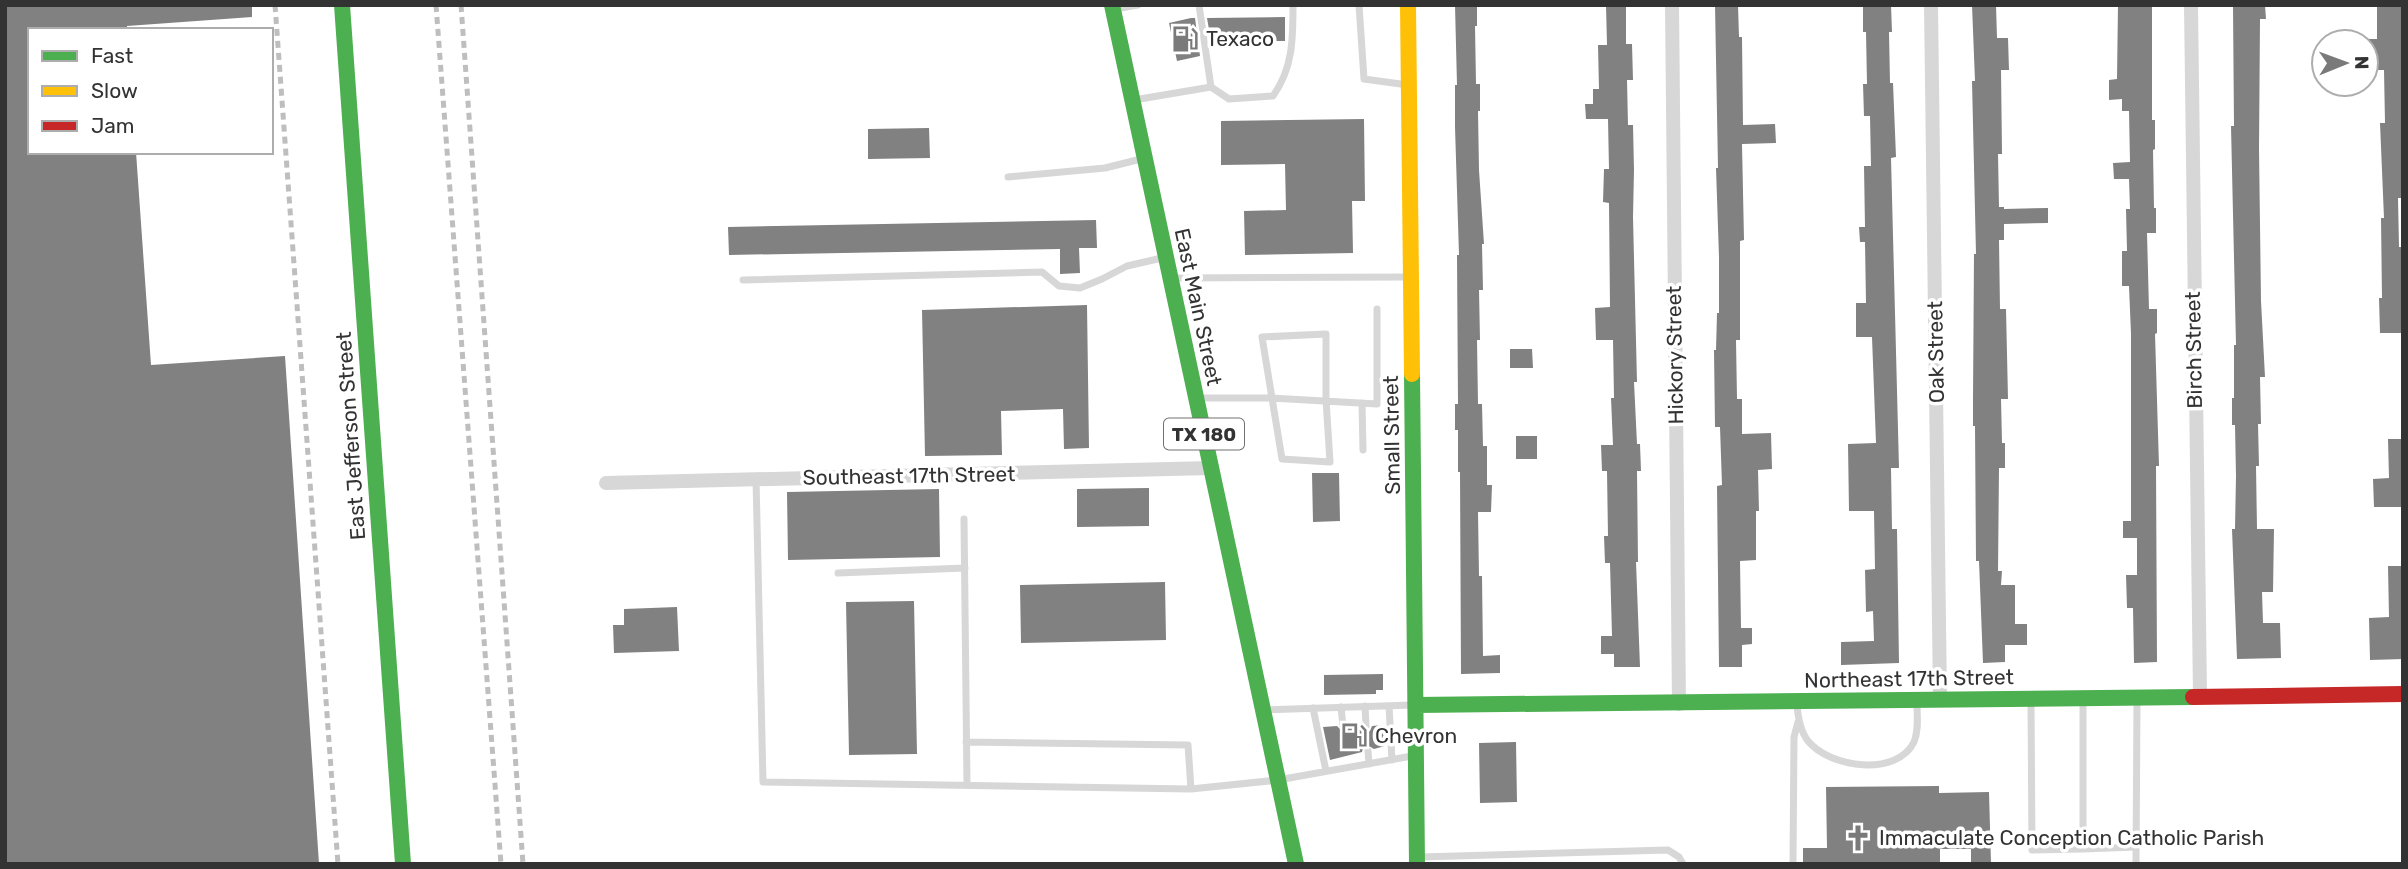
<svg xmlns="http://www.w3.org/2000/svg" width="2408" height="869" viewBox="0 0 2408 869" font-family="Rubik,sans-serif">
<rect width="100%" height="100%" fill="#fff"/>
<path fill="#818181" d="M5,5h247v12l-125,9v4h-97v122h106l15,213 134,-9 34,508h-314z
M1455,5h22v21h-2l1,58h4v27h-2l1,59 5,74h-2l1,46h-4l1,50h-3l1,64h4l1,42h4v39h5l-1,27h-13l1,64h3l1,80 17,-1v18l-39,1 -1,-202h-2v-42h-3v-26h3l-1,-149h2l-4,-128v-42h2z
M1606,5h20v39h6l1,36h-6l1,45h5l1,45 -1,47 4,165h-3l3,62h3l1,27h-4l1,91h-2l4,105h-26v-13h-13v-18h11l-2,-73h-5l-1,-27h4l-1,-65h-5l-1,-26h12l-2,-47h3l-1,-58h-17l-1,-32 15,-1 -1,-104 -6,-1 1,-33h5l-1,-50h-22l-1,-15h8v-15h6l-1,-44h9z
M1715,5h23l1,32h3l1,88 32,-1 1,19 -34,1 2,96 -4,1v99h-4l1,59h5v35l29,-1 1,36 -14,1 1,41h-3v49l-16,1 1,67h11v16l-10,1v22h-23l-2,-181 5,-1 -2,-58h-5l-1,-77h2l1,-37h2v-56l-3,-89h2z
M1863,5h28l1,27h-3l1,51h3l3,74 -5,1 8,310h-8l1,61h5l2,134 -58,2v-23l33,-1 -1,-30 -7,1 -1,-42 10,-1 -1,-58h-25l-1,-67 28,-1 -4,-106h-16v-34h10l-1,-61h-5l-1,-15h6l-1,-61h7l-1,-50h-6l-1,-32h4l-1,-52h-3z
M1972,5h24l1,33h11l1,32h-8l1,84h-4l1,53h5v2l44,-1v15l-44,1v16h-5l1,69h6l2,90h-7l1,44h3v25h-6l-1,103h4l-1,14h14v39h12v21h-22v17l-22,1 -4,-102h-3l-1,-135h-2v-26l1,-146h2l-4,-173h3z
M2118,5h34v115h3v29l-2,1 1,58h2v25h-9l2,76h8v24l-2,1 4,132h-3l1,196 -23,1 -1,-55h-6l-1,-33h11v-37h-14v-17h8v-187l-2,-48h-7v-35h5l-1,-42h4l-1,-30h-15l-1,-16 17,-1 -1,-51h-7v-12l-13,1v-20l8,-1z
M2233,5h32l1,14h-6l-1,129 2,153 4,76h-5l1,47h-3l1,42h-3l1,63h17l-1,63h-11l1,31h17l1,35 -44,1 -5,-130h3l1,-53 -1,-51h-3v-27h2v-53h2l-5,-219h3z
M2377,5h26v193h-5l1,49h4v86h-23l-1,-35h3l-1,-80h3l-4,-95h5l-1,-53h-17v-31h10z
M1285,17v24h-74l-4,-23z
M1191,18h4l5,38 -23,5 -8,-38z
M1364,119l1,82h-13l1,52 -108,2 -1,-44 42,-1 -1,-46 -64,1v-44z
M929,128l1,30 -62,1v-30z
M1096,220l1,28h-18l1,25 -20,1v-25l-331,6 -1,-28z
M1087,305l2,143 -25,1 -1,-40 -62,2 1,44 -77,1 -3,-146z
M1510,349h22l1,19h-23z
M1516,436h21v23h-21z
M2388,439h15v68h-29l-1,-28 16,-1z
M1312,473h27l1,48 -27,1z
M1149,488v38l-72,1v-38z
M939,489l1,68 -152,3 -1,-68z
M2388,566h15v93l-33,1 -1,-42 20,-1z
M1165,582l1,58 -145,3 -1,-58z
M914,601l3,153 -68,1 -3,-153z
M677,607l2,44 -65,2 -1,-28h11v-16z
M1383,674v16h-7v4l-52,1v-20z
M1383,725l2,21 -11,3 -7,-4 -4,3 -1,4 -32,8 -7,-33 14,-1 6,6 4,-2 2,-4h11l6,6 4,-1 2,-5z
M1516,742l1,60 -37,1 -1,-60z
M1939,786v7l50,-1 2,72h-20v-15h-31v15h-137v-16h24l-1,-61z"/>
<g fill="none" stroke-linecap="round" stroke-linejoin="round">
<path stroke="#d7d7d7" stroke-width="7" d="M1359,5l5,74 44,6
M1115,9l23,-4
M1211,87l18,12 44,-3c20,-28 20,-57 20,-91
M1134,100l77,-13 -12,-82
M1008,177l97,-9 36,-9
M1175,278l233,-1
M743,280l299,-8 17,14 21,2 22,-9 25,-13 35,-8
M1326,334v66l4,62 -48,-3 -20,-122z
M1200,398h71l106,6v-95
M1362,403l1,47
M756,479l7,303 428,7 87,-9 134,-24
M964,519l3,266
M838,573l127,-5
M2031,702l1,148 51,-1v-147
M1797,705c1,12 3,26 11,36 22,27 89,36 106,1 5,-12 3,-26 3,-38
M1365,706l1,20
M1389,706l3,54
M1341,707l2,19
M1313,708l13,63
M1266,710l146,-5
M966,742l222,3 3,44
M1368,751l1,13
M2083,849l53,-2
M1420,857l248,-7 11,7 4,7
M1793,864l1,-127 4,-15
M2136,864l1,-164"/>
<path stroke="#d7d7d7" stroke-width="14" d="M1672,5l7,699
M1931,5l9,694
M2191,5l9,690
M606,483l605,-15"/>
<path stroke="#4caf50" stroke-width="16" d="M342,5l61,859
M1112,5l184,859
M1412,374l5,490
M1416,705l777,-8"/>
<path stroke="#ffc107" stroke-width="16" d="M1408,5l4,369"/>
<path stroke="#c62828" stroke-width="16" d="M2193,697l210,-3"/>
<path stroke="#bebebe" stroke-width="5" stroke-dasharray="7 5" stroke-linecap="butt" d="M275,5l63,859
M436,5l65,859
M461,5l62,859"/>
</g>
<defs>
<g id="fuel-bare" transform="scale(2.1)"><path d="M-5.5-6h7V0h2V4h1.3V-2.5L3-4.5l.8-.8L6-3V5H2.5V1h-1V6h-7ZM-4.2-4.7v3.2H.2V-4.7Z" fill="#7a7a7a" stroke="#fff" stroke-width="2.5" paint-order="stroke"/></g>
<g id="church-bare" transform="scale(2.1)"><path d="M-1.2-6h2.4v3.5h3.3v2.4h-3.3V6h-2.4V-.1h-3.3v-2.4h3.3Z" fill="#7a7a7a" stroke="#fff" stroke-width="2.5" paint-order="stroke"/></g>
</defs>
<g fill-rule="evenodd">
<use href="#fuel-bare" x="1185" y="39"/>
<use href="#fuel-bare" x="1354" y="736"/>
<use href="#church-bare" x="1858" y="838"/>
</g>
<g text-anchor="middle" stroke-width="7" stroke-linejoin="round" paint-order="stroke">
<rect fill="#fff" stroke="#707070" stroke-width="2" x="1164" y="418.5" width="80" height="31" rx="5"/>
<g font-size="19" font-weight="bold" fill="#333">
<text x="1204" y="441">TX 180</text>
</g>
<g font-size="21" fill="#333" stroke="#fff" text-anchor="start">
<text x="1206" y="46">Texaco</text>
<text x="1375" y="743">Chevron</text>
<text x="1879" y="845">Immaculate Conception Catholic Parish</text>
</g>
<g font-size="21" fill="#333" stroke="#fff">
<text transform="translate(1198 307) rotate(78)" y="7">East Main Street</text>
<text transform="translate(2194 350) rotate(-91)" y="7">Birch Street</text>
<text transform="translate(1936 352) rotate(-91)" y="7">Oak Street</text>
<text transform="translate(1675 355) rotate(-91)" y="7">Hickory Street</text>
<text transform="translate(1392 435) rotate(-91)" y="7">Small Street</text>
<text transform="translate(351 436) rotate(-94)" y="7">East Jefferson Street</text>
<text transform="translate(909 476) rotate(-1)" y="7">Southeast 17th Street</text>
<text transform="translate(1909 679) rotate(-1)" y="7">Northeast 17th Street</text>
</g>
</g>
<rect width="2408" height="869" fill="none" stroke="#333333" stroke-width="14"/>
<rect x="28" y="28" width="245" height="126" fill="#ffffff" stroke="#adadad" stroke-width="2"/>
<rect x="42" y="51" width="35" height="10" fill="#4caf50" stroke="#adadad" stroke-width="2"/>
<text x="91" y="63" font-size="21" fill="#333333">Fast</text>
<rect x="42" y="86" width="35" height="10" fill="#ffc107" stroke="#adadad" stroke-width="2"/>
<text x="91" y="98" font-size="21" fill="#333333">Slow</text>
<rect x="42" y="121" width="35" height="10" fill="#c62828" stroke="#adadad" stroke-width="2"/>
<text x="91" y="133" font-size="21" fill="#333333">Jam</text>
<g transform="translate(2345 63) rotate(89)"><circle r="33" fill="#ffffff" stroke="#adadad" stroke-width="2"/>
<path d="M0-5L12 26L0 18L-12 26Z" fill="#7a7a7a"/>
<text y="-10" font-size="19" font-weight="bold" text-anchor="middle" fill="#333333">N</text>
</g>
</svg>
